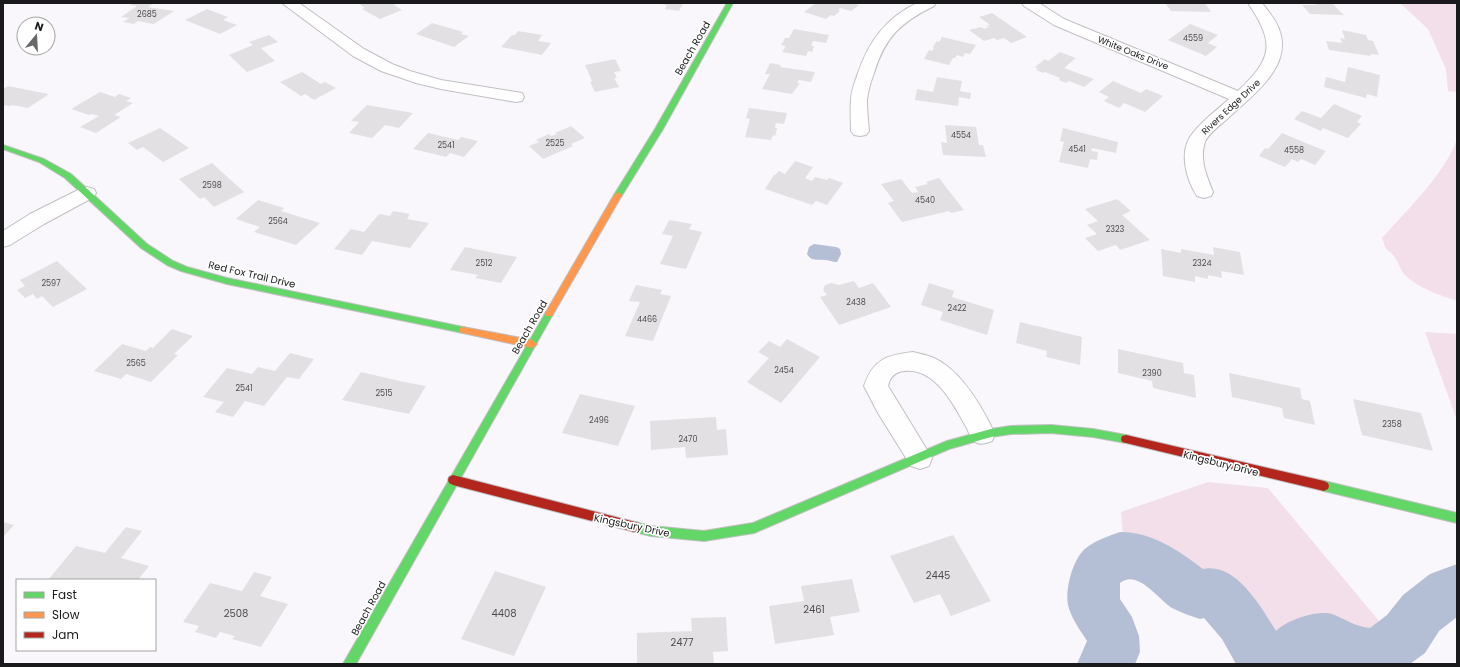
<svg xmlns="http://www.w3.org/2000/svg" width="1460" height="667" viewBox="0 0 1460 667" font-family="Poppins,sans-serif">
<rect width="100%" height="100%" fill="#f9f7fb"/>
<path fill="#f3dfe9" d="M1400,3h57v89l-9,-1 -2,-22 -18,-40z
M1457,139v162c-17,-6 -37,-12 -51,-25 -9,-9 -6,-18 -20,-27l-4,-11c25,-28 63,-64 75,-99z
M1425,332l32,2v86z
M1208,482l60,6 116,139 -15,6 -31,-5 -43,-2 -27,7 -13,-8 -19,-30 -32,-11 -25,-14 -55,-24 -3,-34z"/>
<path fill="#b4bed4" d="M814,244l22,3 4,2 1,5 -4,8c-5,0 -8,-2 -13,-2 -7,-1 -12,2 -17,-6l2,-7z"/>
<g fill="none" stroke-linecap="round" stroke-linejoin="round">
<path fill="#b4bed4" fill-rule="evenodd" d="M1120,532c32,0 58,18 83,37 33,-7 58,38 73,62 11,-11 41,-21 56,-17 13,5 24,13 38,14l17,-13 16,-20 27,-21 27,-10v53l-18,14 -14,22 -15,11h-174l-14,-25 -18,-21 -4,1c-9,-3 -18,-6 -26,-10 -15,-8 -36,-41 -54,-26v16l12,18 7,19 1,16 -5,12h-58l10,-23c-7,-11 -16,-23 -19,-36 -3,-16 5,-47 18,-57 10,-8 23,-12 34,-16z"/>
</g>
<path fill="#e2e0e3" d="M134,3h20l-6,4 26,4 -20,13 -16,-3 -4,3 -11,-2 6,-4 -8,-1 16,-11 -7,-1z
M358,3h40l-4,2 8,5 -22,9 -18,-10 3,-1z
M655,3h28l-4,8 -14,-2 2,-4z
M816,3h38l5,2 -8,6 -11,-3 -2,2 2,1 -6,5 -3,-1 -5,4 -22,-7z
M1165,3h40l6,9 -40,-1z
M1314,3h18l12,12 -34,-1 -8,-9h14z
M207,9l21,8 -5,3 14,5 -17,9 -35,-14z
M992,13l35,24 -16,6 -7,-5 -7,2 -3,-2 -10,3 -15,-11 12,-3 3,2 5,-2 -3,-1 4,-1 -11,-8z
M432,23l31,9 -2,2 8,2 -15,11 -38,-13z
M1190,24l28,11 -10,8 9,4 -11,9 -38,-16z
M794,29l23,4 12,2 -3,8 -13,-2 -2,5h3l-2,6 -4,-1 -2,5 -24,-4 4,-6 -5,-1 4,-7h4z
M1342,30l24,5 2,5 5,1 6,14 -9,-1 1,2 -42,-6 -3,-9 16,2 -2,-5 5,1z
M518,31l24,4 -4,6 13,2 -9,12 -41,-8 11,-12h3z
M269,35l9,7 -17,6 14,13 -28,11 -18,-17 24,-10 -4,-3z
M942,37l34,8 -6,9 -5,-1 -2,4 -6,-2 -2,3h-2l-4,7 -25,-6 5,-9 3,1 2,-3 -1,-1 4,-6 2,1z
M1060,52l16,6 -12,10 30,11 -10,8 -15,-6 -3,2 -7,-3 1,-2 -15,-6 -1,1 -8,-3 2,-1 -3,-2 10,-8 3,2z
M615,59l6,12 -7,1 3,6h-3l5,9 -24,5 -5,-10 2,-1 -7,-16z
M770,63l11,2 -1,2 35,5 -4,10 -12,-2 -2,3h3l-8,11 -30,-5 8,-15h-5z
M1348,67l32,8 -3,22 -10,-3 -1,4 -42,-11 2,-10 19,5z
M302,72l19,12 4,-2 11,6 -22,12 -9,-6 -4,2 -21,-14z
M937,77l25,4 -2,10 11,2 -1,6 -11,-2 -1,9 -43,-6 2,-11 16,3z
M1113,81l28,12 5,-4 17,7 -18,16 -21,-9 -5,5 -15,-7 5,-4 -10,-5z
M8,86l25,5 16,3 -21,14 -16,-3 -2,1 -7,-1v-16z
M100,92l15,5 4,-3 12,4 -5,3 7,2 -19,12 7,2 -25,16 -16,-6 19,-11 -7,-2 -3,1 -18,-6z
M1334,104l28,12 -5,6 4,2 -13,14 -25,-10 -2,3 -27,-12 8,-8 19,7z
M367,105l46,8 -14,15 -14,-3 -13,13 -23,-5 10,-11 -8,-1z
M749,108l38,5 -3,11 -8,-1 -1,5h2l-2,8 -2,-1 -2,5 -26,-3 5,-18 -4,-1z
M945,125l31,2 3,18h4l3,12 -43,-2 -2,-13 6,1z
M571,126l14,12 -14,6 2,2 -30,13 -14,-13 10,-4 -3,-2 13,-6 2,2 6,-2 -2,-1z
M160,128l29,20 -26,14 -20,-15 -6,3 -9,-7z
M1063,128l55,14 -2,11 -24,-5 -1,3 7,1 -1,8 -7,-1 -2,9 -29,-6 5,-20 -4,-1z
M428,133l30,7 3,-3 17,4 -14,16 -14,-4 -4,4 -33,-8z
M1282,133l31,13 13,5 -11,14 -14,-6 -3,3 -6,-3 -7,8 -26,-11 6,-8 3,1z
M795,161l18,6 -8,11 7,3 3,-4 12,3 2,-2 14,5 -16,22 -11,-4 -4,4 -47,-16 9,-14h1l4,-4 6,3z
M212,163l32,29 -30,15 -10,-10 -4,2 -21,-20z
M939,178l25,32 -13,3 -2,-2 -47,11 -14,-19 6,-2 -13,-17 20,-5 11,14 6,-1 -3,-5 13,-3 -2,-2z
M1117,199l14,12 -9,4 28,25 -30,10 -4,-5 -18,6 -13,-13 12,-4 -10,-9 11,-4 -13,-12z
M258,200l26,8 -3,3 39,12 -24,22 -42,-13 6,-5 -24,-8z
M393,211l17,3 -3,5 22,4 -19,25 -38,-7 -10,14 -28,-6 17,-20 13,3 15,-18 11,2z
M669,220l23,4 -3,5 13,3 -16,37 -26,-5 13,-28 -11,-2z
M465,247l29,6 23,4 -16,26 -26,-5 3,-3 -28,-5z
M1213,247l27,5 4,23 -23,-4 1,7 -14,-3v4l-13,-3v6l-32,-6 -2,-27 20,4v-4l33,6z
M57,261l30,28 -34,18 -11,-11 -5,3 -4,-5 -8,4 -8,-8 8,-4 -5,-6z
M854,281l5,7 14,-5 18,24 -52,18 -19,-28 7,-2 -4,-5 2,-5 6,-2 8,2z
M929,283l25,8 -2,6 42,13 -7,25 -47,-15 3,-8 -22,-7z
M636,285l26,5 -2,4 11,2 -18,45 -28,-5 15,-34 -11,-1z
M1020,322l62,15 -2,28 -34,-8 1,-6 -31,-8z
M172,329l21,7 -19,18 4,1 -27,27 -25,-8 -5,5 -27,-8 28,-27 24,7 4,-4 3,1z
M787,339l33,18 -39,46 -34,-21 22,-24 -11,-6 11,-11 11,6z
M1118,349l65,14 1,10 10,2 2,23 -43,-10 -1,-7 -34,-8z
M290,353l24,6 -15,20 -12,-2 -23,29 -19,-5 -12,16 -18,-5 9,-10 -21,-5 24,-29 25,6 6,-7 17,4z
M361,372l43,10 22,4 -17,28 -67,-14z
M1229,373l71,15 2,11 8,2 5,24 -31,-7 -2,-10 -50,-11z
M580,394l55,12 -17,40 -56,-13z
M1353,399l68,14 12,38 -71,-16z
M716,417l1,13 9,-1 2,26 -42,3 -1,-11 -34,3 -1,-29z
M3,522l11,3 -11,12z
M126,527l16,4 -21,27 28,8 -11,14h-90l28,-34 29,7z
M953,535l38,66 -40,15 -11,-22 -26,9 -24,-47z
M495,571l51,16 -32,69 -53,-17z
M254,572l18,5 -12,19 28,8 -27,43 -29,-8 3,-3 -15,-4 -4,6 -21,-6 4,-6 -16,-4 27,-39 32,8z
M852,579l8,33 -30,5 4,18 -59,9 -6,-38 35,-5 -3,-15z
M726,617l2,34 -15,1 1,12h-77v-31l55,-2 -1,-13z"/>
<g fill="none" stroke-linecap="round" stroke-linejoin="round">
<g stroke="#c1bfc2" stroke-width="2">
<path id="street" d="M282,3h17l65,46 28,15 18,7 31,9 75,12 6,1 2,4 -2,4 -6,1 -75,-13 -25,-6 -35,-12 -28,-15z
M917,3h19l-2,3c-33,16 -49,31 -60,67 -3,8 -6,18 -7,27 0,10 1,21 2,31l-3,4 -6,1 -6,-1 -3,-4c0,-10 -1,-21 0,-31 0,-9 4,-18 7,-27 11,-32 28,-55 59,-70z
M1022,3h17l25,16 174,72c35,-33 37,-48 10,-88h14c7,9 15,18 18,29 12,37 -31,66 -54,88 -7,6 -18,14 -21,22 -6,17 2,35 8,50l-2,4 -7,2 -7,-2c-11,-17 -19,-46 -4,-63 10,-13 24,-23 36,-34l-175,-74 -30,-19z
M87,187l7,2 2,4 -2,4 -50,27 -34,21 -7,2v-16l27,-17 50,-25z
M913,352c7,2 14,3 21,6 28,13 48,49 61,76l-3,7c-6,2 -13,5 -18,0 -4,-3 -6,-12 -9,-16 -12,-22 -31,-58 -61,-54 -9,1 -14,6 -16,15l44,72 -3,8 -9,3 -9,-3 -33,-53 -14,-27c9,-27 23,-31 49,-34z"/>
</g>
<g stroke="#c1bfc2" stroke-width="2">
<path id="fast" d="M727,3h6l-70,126 -42,68h-6l-1,-2 41,-66z
M3,145l41,14 27,15 76,70 26,17 14,6 40,11 236,49 3,1 1,2 -1,2 -3,1 -236,-49 -46,-13 -14,-6 -26,-17 -76,-70 -26,-16 -36,-13z
M549,311l4,3 -197,350h-13l203,-352z
M1051,425l42,4 33,6 4,1 1,3 -1,3 -4,1 -33,-6 -42,-4 -40,1 -20,3 -42,12 -195,84 -50,8 -53,-5 -20,-5 -1,-4 1,-4 4,-1 16,4 53,5 49,-8 194,-82 44,-12 20,-3z
M1324,481l133,32v10l-133,-32 -4,-2 -1,-3 1,-3z"/>
</g>
<g stroke="#c1bfc2" stroke-width="2">
<path id="slow" d="M618,192l4,3 -70,121h-6l-1,-2 1,-2 68,-117z
M463,327l69,13 3,2 2,2 -2,2 -3,2 -69,-15 -3,-1 -1,-2 1,-2z"/>
</g>
<g stroke="#c1bfc2" stroke-width="2">
<path id="jam" d="M1126,435l198,46 4,2 1,3 -1,3 -4,2 -198,-48 -4,-1 -1,-3 1,-3z
M453,475l182,47 4,1 1,4 -1,4 -4,1 -182,-47 -4,-2 -1,-3 1,-3z"/>
</g>
<use href="#street" fill="#fefefe" fill-rule="evenodd"/>
<use href="#fast" fill="#63d668" fill-rule="evenodd"/>
<use href="#slow" fill="#ff974d" fill-rule="evenodd"/>
<use href="#jam" fill="#b3261e" fill-rule="evenodd"/>
</g>
<g text-anchor="middle" stroke-width="3.5" stroke-linejoin="round" paint-order="stroke">
<g font-size="8" fill="#4d4c4e">
<text x="147" y="17">2685</text>
<text x="1193" y="41">4559</text>
<text x="961" y="138">4554</text>
<text x="555" y="146">2525</text>
<text x="446" y="148">2541</text>
<text x="1077" y="152">4541</text>
<text x="1294" y="153">4558</text>
<text x="212" y="188">2598</text>
<text x="925" y="203">4540</text>
<text x="278" y="224">2564</text>
<text x="1115" y="232">2323</text>
<text x="484" y="266">2512</text>
<text x="1202" y="266">2324</text>
<text x="51" y="286">2597</text>
<text x="856" y="305">2438</text>
<text x="957" y="311">2422</text>
<text x="647" y="322">4466</text>
<text x="136" y="366">2565</text>
<text x="784" y="373">2454</text>
<text x="1152" y="376">2390</text>
<text x="244" y="391">2541</text>
<text x="384" y="396">2515</text>
<text x="599" y="423">2496</text>
<text x="1392" y="427">2358</text>
<text x="688" y="442">2470</text>
</g>
<g font-size="9" fill="#1a191b" stroke="#fff">
<text transform="translate(1133 53) rotate(22)" y="3">White Oaks Drive</text>
<text transform="translate(1231 107) rotate(-43)" y="3">Rivers Edge Drive</text>
</g>
<g font-size="10" fill="#1a191b" stroke="#fff">
<text transform="translate(692 48) rotate(-60)" y="4">Beach Road</text>
<text transform="translate(252 274) rotate(13)" y="4">Red Fox Trail Drive</text>
<text transform="translate(529 327) rotate(-60)" y="4">Beach Road</text>
<text transform="translate(1221 463) rotate(14)" y="4">Kingsbury Drive</text>
<text transform="translate(632 525) rotate(12)" y="4">Kingsbury Drive</text>
<text transform="translate(368 608) rotate(-61)" y="4">Beach Road</text>
</g>
<g font-size="10" fill="#4d4c4e">
<text x="938" y="579">2445</text>
<text x="814" y="613">2461</text>
<text x="236" y="617">2508</text>
<text x="504" y="617">4408</text>
<text x="682" y="646">2477</text>
</g>
</g>
<rect width="1460" height="667" fill="none" stroke="#1a191b" stroke-width="8"/>
<rect x="16" y="579" width="140" height="72" fill="#ffffff" stroke="#a3a3a4"/>
<rect x="24" y="592" width="20" height="6" fill="#63d668" stroke="#a3a3a4"/>
<text x="52" y="599" font-size="12" fill="#1a191b">Fast</text>
<rect x="24" y="612" width="20" height="6" fill="#ff974d" stroke="#a3a3a4"/>
<text x="52" y="619" font-size="12" fill="#1a191b">Slow</text>
<rect x="24" y="632" width="20" height="6" fill="#b3261e" stroke="#a3a3a4"/>
<text x="52" y="639" font-size="12" fill="#1a191b">Jam</text>
<g transform="translate(36 36) rotate(18)"><circle r="19" fill="#ffffff" stroke="#a3a3a4"/>
<path d="M0-3L7 15L0 10L-7 15Z" fill="#686769"/>
<text y="-6" font-size="11" font-weight="bold" text-anchor="middle" fill="#1a191b">N</text>
</g>
</svg>
